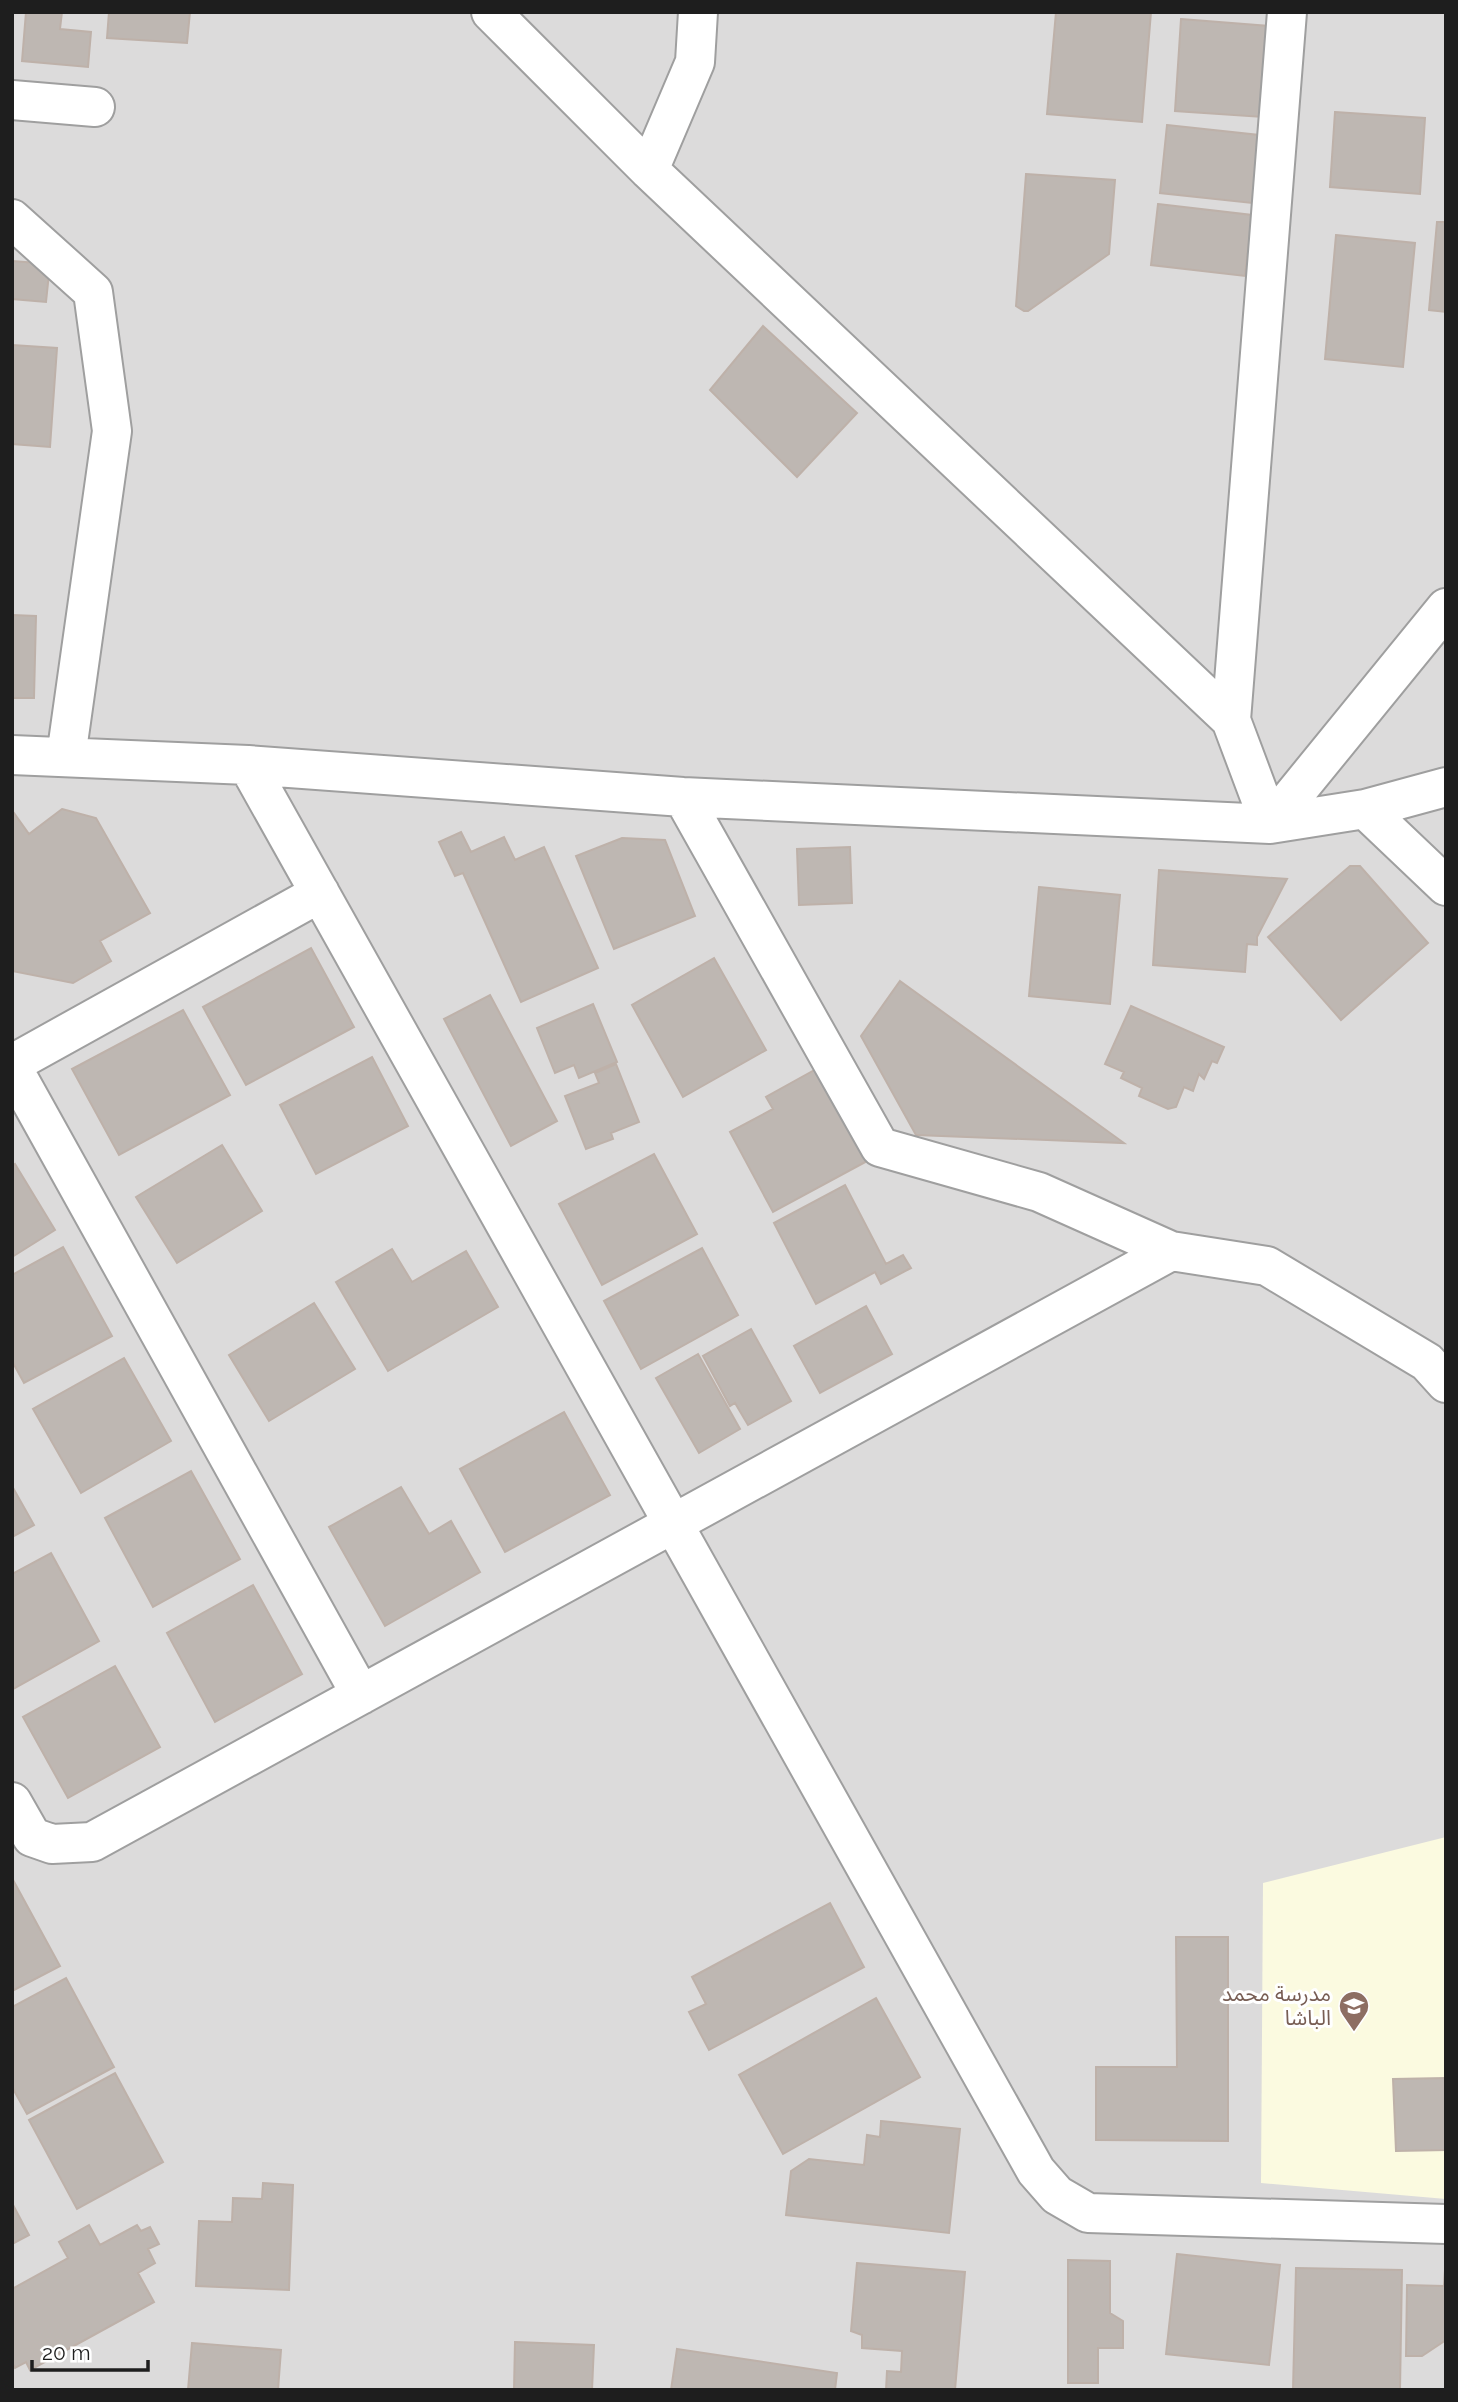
<svg xmlns="http://www.w3.org/2000/svg" width="1458" height="2402" viewBox="0 0 1458 2402" font-family="Raleway,'Noto Sans Arabic',sans-serif">
<rect width="100%" height="100%" fill="#eeebe5"/>
<path fill="#dcdbdb" d="M12,12h1434v2378h-1434z"/>
<path fill="#fbfae0" d="M1446,1837v362l-185,-16 2,-300z"/>
<path fill="#beb7b2" stroke="#beb1a9" stroke-width="2" d="M26,12h36l-2,17 31,3 -3,35 -66,-6z
M109,12h81l-3,31 -80,-5z
M1056,12h95l-9,110 -95,-8z
M1181,19l88,7 -6,91 -88,-6z
M1335,112l90,6 -5,76 -90,-7z
M1167,125l92,10 -7,68 -92,-10z
M1026,174l89,6 -6,74 -81,57h-4l-8,-5z
M1158,204l94,11 -7,61 -94,-11z
M1437,222h9v90l-17,-2z
M1336,235l79,8 -12,124 -78,-8z
M12,261l38,3 -4,38 -34,-3z
M763,326l94,87 -60,64 -87,-87z
M12,345l45,3 -7,99 -38,-3z
M12,615l24,1 -2,82h-22z
M62,809l34,9 54,95 -50,28 11,20 -38,22 -61,-12v-157l2,-1 15,21z
M461,832l10,20 33,-15 11,23 29,-13 54,121 -77,34 -58,-129 -8,3 -16,-34z
M622,838l43,2 30,76 -81,33 -38,-93z
M850,847l2,56 -53,2 -2,-56z
M1350,866h10l68,77 -87,77 -73,-83z
M1159,870l128,9 -30,58v8l-10,-1 -2,28 -92,-7z
M1039,887l81,8 -10,109 -81,-8z
M311,948l43,79 -108,58 -43,-78z
M714,958l52,92 -83,47 -51,-92z
M900,981l224,162 -208,-8 -55,-99z
M490,995l67,126 -46,25 -67,-127z
M593,1004l24,58 -38,16 -5,-13 -19,8 -18,-45z
M1131,1006l93,41 -7,16 -5,-2 -8,18 -5,-5 -6,17 -9,-4 -8,20 -8,2 -29,-13 3,-8 -21,-10 3,-6 -19,-8z
M183,1010l47,85 -111,60 -47,-86z
M372,1057l36,69 -92,48 -36,-69z
M616,1064l23,58 -28,11 2,6 -27,10 -21,-53 34,-13 -4,-10z
M818,1068l51,92 -96,52 -43,-80 43,-23 -7,-12z
M222,1145l40,66 -85,52 -41,-66z
M654,1154l43,80 -95,51 -43,-81z
M15,1164l40,66 -43,27v-91z
M845,1185l41,79 17,-9 8,13 -30,16 -6,-12 -59,32 -42,-81z
M63,1247l49,89 -88,47 -12,-22v-86z
M702,1248l36,67 -97,54 -37,-68z
M392,1249l20,33 54,-31 32,56 -110,64 -52,-89z
M314,1303l41,66 -86,52 -40,-66z
M866,1306l26,48 -72,39 -26,-47z
M751,1329l40,72 -43,24 -13,-22 -5,3 -27,-50z
M698,1354l42,75 -41,24 -43,-75z
M124,1358l47,83 -90,52 -48,-84z
M564,1412l46,83 -105,57 -45,-83z
M191,1471l49,88 -87,48 -48,-89z
M12,1486l22,39 -22,12z
M401,1487l28,47 22,-13 29,51 -95,54 -56,-99z
M51,1553l48,88 -86,48 -1,-115z
M253,1585l49,89 -87,48 -48,-89z
M115,1666l45,81 -92,51 -45,-81z
M12,1878l48,88 -48,25z
M830,1903l34,64 -155,83 -20,-38 17,-8 -14,-27z
M1176,1937h52v204l-132,-1v-73h81z
M66,1978l48,89 -87,47 -15,-27v-80z
M876,1998l44,79 -137,77 -44,-79z
M115,2073l48,89 -86,47 -48,-89z
M1446,2078v72l-50,1 -3,-72z
M881,2121l79,8 -11,104 -163,-18 5,-44 18,-12 55,6 3,-30 13,2z
M263,2183l30,2 -4,105 -93,-4 3,-65 33,1 1,-24 29,1z
M12,2203l17,32 -17,9z
M89,2225l11,20 37,-20 4,6 9,-4 9,17 -11,5 7,14 -17,10 16,29 -124,68 -4,-8 -11,6 -3,-6v-73l56,-31 -9,-16z
M1177,2254l103,11 -11,100 -103,-11z
M1068,2260l42,1v52l13,8v27h-25v35h-30z
M857,2263l108,9 -10,118h-69l1,-19 14,1 1,-21 -40,-3v-13l-11,-4z
M1296,2268l106,2 -2,120h-107z
M1445,2269l1,71 -24,16h-16l1,-71 37,1z
M515,2342l79,3 -2,45h-78z
M192,2343l89,7 -3,40h-90z
M677,2349l160,24 -2,17h-164z"/>
<g fill="none" stroke-linecap="round" stroke-linejoin="round">
<g stroke="#9f9f9f" stroke-width="42">
<path id="street" d="M491,12l158,158 582,550
M12,100l83,7
M649,170l46,-108 3,-50
M12,219l81,73 19,139 -46,326
M12,755l236,10 435,32 587,27 95,-15 81,-22
M248,765l788,1406 21,24 31,18 358,11
M683,797l197,350 159,45 132,59 96,15 160,96 19,21
M1365,809l81,77
M1270,824l-39,-104 56,-708
M1270,824l176,-216
M12,1064l308,-171
M12,1067l349,628
M12,1802l20,35 20,7 40,-2 1079,-591"/>
</g>
<use href="#street" stroke="#fff" stroke-width="38"/>
</g>
<defs>
<g id="school-pin" transform="scale(1.575)"><path d="M0 17L-7.5 6A9.5 9.5 0 1 1 7.5 6Z" fill="#8d6e63" stroke="#fff"/><path d="M0-5L7-2L0 1L-7-2ZM-4 1L0 2.5L4 1V4Q0 6-4 4Z" fill="#fff"/></g>
</defs>
<g fill-rule="evenodd">
<use href="#school-pin" x="1354" y="2006"/>
</g>
<g text-anchor="middle" stroke-width="6" stroke-linejoin="round" paint-order="stroke">
<g font-size="21" fill="#785e54" stroke="#fff" text-anchor="end">
<text x="1331" y="2001">مدرسة محمد<tspan x="1331" dy="24">الباشا</tspan></text>
</g>
</g>
<rect width="1458" height="2402" fill="none" stroke="#1e1e1e" stroke-width="28"/>
<path d="M32 2360v10h116v-10" fill="none" stroke="#1e1e1e" stroke-width="3.5"/>
<text x="42" y="2360" font-size="21" fill="#1e1e1e" stroke="#ffffff" stroke-width="5" paint-order="stroke">20 m</text>
</svg>
